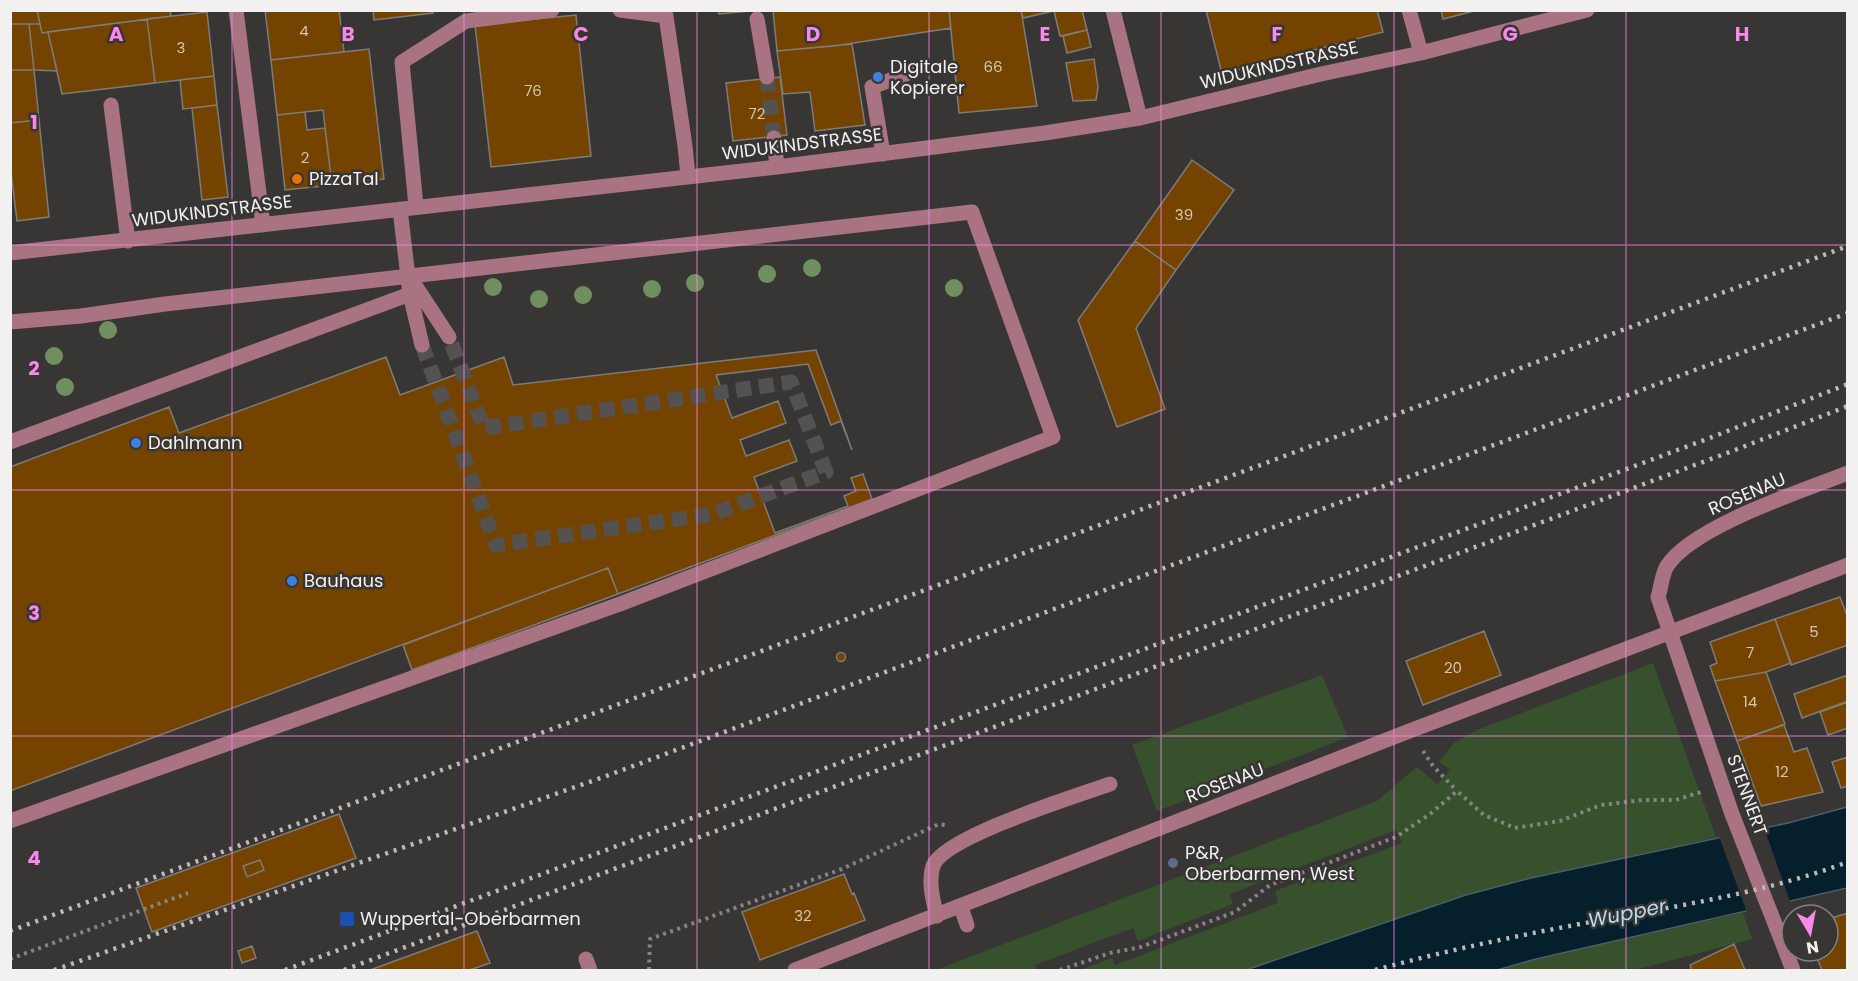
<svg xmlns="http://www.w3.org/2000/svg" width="1858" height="981" viewBox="0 0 1858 981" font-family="Poppins,sans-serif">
<rect width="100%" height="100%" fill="#383634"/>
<path fill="#36512b" d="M1653,663l63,174 -98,23 -87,18 -65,17 -220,75h-166l32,-12 3,7 163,-62 -3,-12 127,-48 -6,-13 -166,64 3,10 -95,37 -5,-13 -98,37 1,5h-100l441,-169 40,-34 20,17 13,-14 -11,-8 15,-19 23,-13z
M1322,675l26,62 -191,74 -25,-66z
M1743,913l9,26 -117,31h-138l39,-11z"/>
<path fill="#061f2c" stroke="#4d5e67" stroke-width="1.5" d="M1847,807v81l-311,71 -39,11h-251l220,-75 65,-17 257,-55z"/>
<path fill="#383634" d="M1763,825l28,79 -43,11 -30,-81z"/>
<path fill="#744300" stroke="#7e7c7a" stroke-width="1.5" d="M10,10h27l3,14h-30z
M37,10h133l1,6 -129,17z
M265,10h74l5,42 -73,8z
M373,10h60v3l-59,7z
M718,10h31v1l-30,3z
M773,10h176l2,18 -117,18 -57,5z
M949,10h72l16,96 -78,7z
M1021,10h37l-35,8z
M1082,10l5,20 -27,6 -6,-25z
M1206,10h171l6,22 -161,42z
M1441,10h37l-35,9z
M207,12l7,64 -59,7 -8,-64z
M576,15l15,141 -100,11 -16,-142z
M147,19l8,64 -93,11 -14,-62z
M10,24h19l5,46h-24z
M29,24h11l2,9 6,-1 9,39 -23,-1z
M1087,30l4,17 -24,6 -4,-17z
M852,44l13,81 -50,6 -5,-39 -27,2 -6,-43z
M369,49l15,130 -52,6 -9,-75 -46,5 -6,-55z
M1094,59l4,28 -2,13 -23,1 -7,-38z
M10,70h24l5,50 -29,3z
M214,76l3,29 -34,4 -3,-29z
M780,77l7,58 -54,6 -7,-58z
M217,105l11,92 -26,3 -10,-92z
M305,112l2,18 18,-2 7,57 -47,5 -8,-75z
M39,120l10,97 -32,4 -7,-57v-41z
M1192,160l42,30 -58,80 -41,-29z
M1135,241l41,29 -40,58 29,81 -48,18 -39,-107z
M816,350l36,100 -11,-29 -10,4 -23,-61 -92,11 16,43 46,-17 8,22 -46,17 6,16 43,-16 8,21 -43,16 21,56 73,-27 -4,-10 12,-5 -5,-13 12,-4 9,25 -254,95 -10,-26 -598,223v-324l159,-60 10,26 207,-76 14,38 104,-38 9,28z
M608,568l10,26 -206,76 -9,-25z
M1840,597l8,21v27l-57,20 -16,-46z
M1775,619l16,44 -25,9 -51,9 -5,-15 7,-3 -7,-21z
M1484,631l17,44 -78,30 -17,-44z
M836.5 657a4.5 4.5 0 1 1 9 0a4.5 4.5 0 1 1-9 0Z
M1766,672l19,52 -48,17 -22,-60z
M1848,675v26l-46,17 -8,-24z
M1848,702v26l-20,7 -8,-23z
M1784,725l10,27 13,-4 16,44 -62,14 -24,-65z
M1848,757v29l-7,2 -9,-26z
M339,814l17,44 -204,74 -16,-44z
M260,860l4,10 -17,7 -4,-11z
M844,874l8,20 2,-1 11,27 -105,40 -18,-48z
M1848,913v57h-26l-8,-19h14v-32z
M477,931l13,32 -20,7h-100z
M1734,944l11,26h-53l-2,-5z
M252,946l4,12 -14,5 -4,-12z"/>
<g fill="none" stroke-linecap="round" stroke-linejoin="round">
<path stroke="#545250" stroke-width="15" stroke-dasharray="15 8" stroke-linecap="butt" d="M767,77l7,61
M422,345l74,200 217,-31 113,-42 -35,-90 -307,46 -35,-91"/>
<path stroke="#868482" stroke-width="4" stroke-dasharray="3 4.5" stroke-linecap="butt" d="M1423,751l10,15 24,25
M10,959l178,-66
M649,970l1,-31 192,-70 97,-45 6,1
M1060,970l50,-17 31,-6 94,-35 35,-27 126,-48 34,-23 27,-23 27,24 31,13 45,-7 41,-16 41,-5h34l25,-8"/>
<path stroke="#aa7382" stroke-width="15" d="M236,10l27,215
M620,10l46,6 19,130 3,30
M1113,10l27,108
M1409,10l12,43
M757,19l10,58
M111,105l17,136
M774,138l3,29
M883,154l-11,-67 39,-15
M416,206l-14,-144 64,-41 86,-11
M10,253l767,-86 268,-34 95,-15 181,-44 100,-21 166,-43
M411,279l38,58
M410,294l12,51
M10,322l71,-6 84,-12 807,-92 81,225 -433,167 -610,217
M10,442l400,-148 -10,-85
M961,907l6,18
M937,916c-4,-15 -9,-34 -4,-50 10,-29 144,-70 177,-82
M586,959l4,11
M795,970l617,-240 436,-165
M1793,970l-61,-156 -74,-217c3,-9 4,-23 9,-31 26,-40 135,-75 181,-93"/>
<path stroke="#bdbbba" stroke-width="4.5" stroke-dasharray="3 6" stroke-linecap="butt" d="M10,931l1838,-685
M54,970l547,-192 1247,-465
M285,970l1422,-531 141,-55
M344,970l1391,-520 113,-44
M1375,970c77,-21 155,-37 232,-51 82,-15 163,-28 241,-57"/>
</g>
<g fill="#708f61">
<circle cx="812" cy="268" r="9"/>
<circle cx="767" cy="274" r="9"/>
<circle cx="695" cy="283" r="9"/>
<circle cx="493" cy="287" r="9"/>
<circle cx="954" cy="288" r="9"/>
<circle cx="652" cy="289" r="9"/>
<circle cx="583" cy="295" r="9"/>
<circle cx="539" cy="299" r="9"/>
<circle cx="108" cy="330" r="9"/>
<circle cx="54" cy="356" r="9"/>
<circle cx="65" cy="387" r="9"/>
</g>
<path fill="none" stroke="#f888eb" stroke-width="1.5" stroke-opacity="0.55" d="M232,10v960M464,10v960M697,10v960M929,10v960M1161,10v960M1394,10v960M1626,10v960M10,245h1838M10,490h1838M10,736h1838"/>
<g fill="#3f7fe0" stroke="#383634" stroke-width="2">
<circle cx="878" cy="77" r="6"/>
<circle cx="136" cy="443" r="6"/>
<circle cx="292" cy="581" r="6"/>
</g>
<circle fill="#e8710a" stroke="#383634" stroke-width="2" cx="297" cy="179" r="6"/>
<circle fill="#5c6f8a" stroke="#383634" stroke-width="2" cx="1173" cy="863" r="6"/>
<rect fill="#1a4fb4" stroke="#383634" stroke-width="2" x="339" y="911" width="16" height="16" rx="3"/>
<g text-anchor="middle" stroke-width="5" stroke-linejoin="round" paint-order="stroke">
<g font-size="15" fill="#d2c6b4">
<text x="304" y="36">4</text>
<text x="181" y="53">3</text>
<text x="993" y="72">66</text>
<text x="533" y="96">76</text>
<text x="757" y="119">72</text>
<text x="305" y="163">2</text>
<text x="1184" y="220">39</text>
<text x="1814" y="637">5</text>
<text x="1750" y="658">7</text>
<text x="1453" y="673">20</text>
<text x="1750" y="707">14</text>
<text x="1782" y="777">12</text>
<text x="803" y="921">32</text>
</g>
<g font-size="18" fill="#f2f1f0" stroke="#383634">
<text transform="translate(1279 65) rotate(-13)" y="6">WIDUKINDSTRASSE</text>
<text transform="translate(802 144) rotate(-7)" y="6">WIDUKINDSTRASSE</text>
<text transform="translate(212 211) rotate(-7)" y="6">WIDUKINDSTRASSE</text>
<text transform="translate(1747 494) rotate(-23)" y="6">ROSENAU</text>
<text transform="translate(1225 783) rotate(-21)" y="6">ROSENAU</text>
<text transform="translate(1747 795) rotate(70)" y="6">STENNERT</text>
</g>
<g font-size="18" fill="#f2f1f0" stroke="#383634" text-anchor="start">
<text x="890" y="73">Digitale<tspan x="890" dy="21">Kopierer</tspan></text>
<text x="309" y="185">PizzaTal</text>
<text x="148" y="449">Dahlmann</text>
<text x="304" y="587">Bauhaus</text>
<text x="1185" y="859">P&amp;R,<tspan x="1185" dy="21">Oberbarmen, West</tspan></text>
<text x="360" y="925">Wuppertal-Oberbarmen</text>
</g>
<g font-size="20" font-style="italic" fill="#b5dcf2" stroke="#383634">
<text transform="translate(1627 913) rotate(-11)" y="7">Wupper</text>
</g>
</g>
<g font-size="20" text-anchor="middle" font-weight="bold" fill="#f888eb" stroke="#383634" stroke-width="5" stroke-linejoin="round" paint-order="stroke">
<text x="116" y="41">A</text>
<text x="348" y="41">B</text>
<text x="581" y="41">C</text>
<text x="813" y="41">D</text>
<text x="1045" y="41">E</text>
<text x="1277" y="41">F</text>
<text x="1510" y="41">G</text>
<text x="1742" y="41">H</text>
<text x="34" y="129">1</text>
<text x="34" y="375">2</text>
<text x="34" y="620">3</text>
<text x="34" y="865">4</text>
</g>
<rect width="1858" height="981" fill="none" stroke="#f2f1f0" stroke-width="24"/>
<g transform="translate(1810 933) rotate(170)"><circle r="28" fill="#383634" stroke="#82817f" stroke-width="1.5"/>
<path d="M0-4.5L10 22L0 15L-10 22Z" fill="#f888eb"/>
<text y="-9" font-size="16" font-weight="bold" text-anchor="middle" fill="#f2f1f0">N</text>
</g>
</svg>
